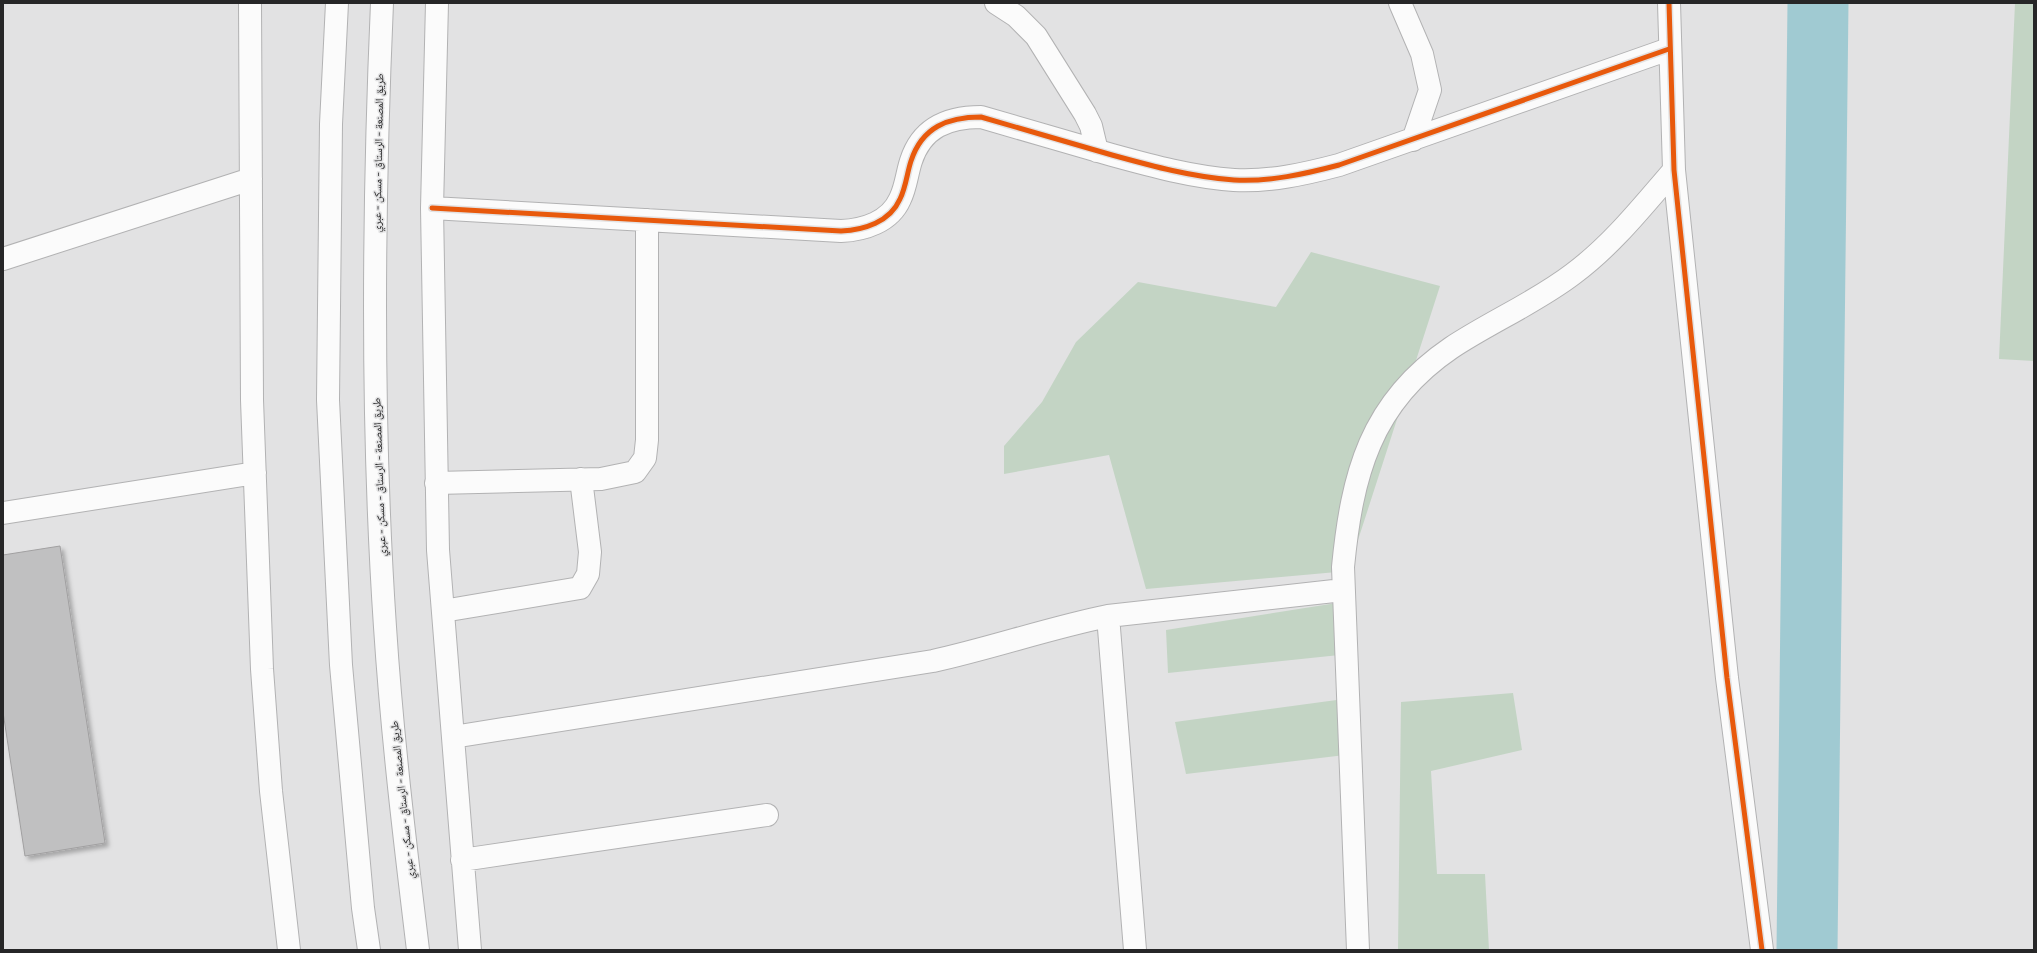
<svg xmlns="http://www.w3.org/2000/svg" width="2037" height="953" viewBox="0 0 2037 953" font-family="'Titillium Web','Noto Naskh Arabic',sans-serif">
<defs>
<filter id="shadow"><feDropShadow dx="3.5" dy="3.5" stdDeviation="2" flood-color="#0004"/></filter>
</defs>
<rect width="100%" height="100%" fill="#e2e2e3"/>
<path fill="#c3d4c4" d="M2015,3h19v358l-35,-2z
M1311,252l129,34 -92,285 -202,18 -37,-134 -105,19v-28l38,-44 34,-60 62,-60 138,25z
M1343,602l6,52 -181,19 -2,-43z
M1513,693l9,57 -91,21 6,103h48l4,76h-91l3,-248z
M1344,699l1,56 -159,19 -11,-52z"/>
<g fill="none" stroke-linecap="round" stroke-linejoin="round">
<path stroke="#a0cad2" stroke-width="61" d="M1807,950l11,-947"/>
</g>
<path fill="#c0c0c1" stroke="#a1a0a1" filter="url(#shadow)" d="M60,546l45,297 -80,13 -22,-144v-157z"/>
<g fill="none" stroke-linecap="round" stroke-linejoin="round">
<g stroke="#b2b2b3" stroke-width="24">
<path id="minor" d="M250,3l2,397 10,269 9,122 18,159
M437,3l-5,205 6,342 32,400
M996,3l20,13 20,20 49,78 6,12 6,25
M1400,3l22,51 8,36 -17,50
M1669,3l5,167 53,508 35,272
M432,208l409,23c23,-1 49,-9 59,-32 6,-12 7,-26 11,-38 11,-34 37,-44 70,-44 44,13 87,25 131,38 40,11 80,22 122,25 35,2 71,-6 105,-15l330,-116
M3,259l248,-80
M436,483l165,-4 34,-7 10,-14 2,-18v-220
M3,513l252,-40
M443,611l137,-23 8,-14 2,-22 -9,-73
M1108,616l27,334
M453,737l480,-76c59,-13 116,-33 175,-45l235,-26
M462,860l305,-45
M1358,950l-15,-383c9,-92 27,-164 108,-219 39,-26 84,-45 122,-74 39,-29 69,-67 101,-104"/>
</g>
<g stroke="#b2b2b3" stroke-width="24">
<path id="highway" d="M337,3l-6,121 -3,276 13,265 22,243 6,42
M382,3c-9,207 -11,417 3,624 7,108 20,216 33,323"/>
</g>
<use href="#minor" stroke="#fbfbfb" stroke-width="22"/>
<use href="#highway" stroke="#fbfbfb" stroke-width="22"/>
<g stroke="#e2e2e3" stroke-width="8">
<path id="cycleway" d="M1669,3l5,167 53,508 35,272
M432,208l409,23c23,-1 49,-9 59,-32 6,-12 7,-26 11,-38 11,-34 37,-44 70,-44 44,13 87,25 131,38 40,11 80,22 122,25 35,2 71,-6 105,-15l330,-116"/>
</g>
<use href="#cycleway" stroke="#e8590c" stroke-width="5"/>
</g>
<g text-anchor="middle" stroke-width="3" stroke-linejoin="round" paint-order="stroke">
<g font-size="11" fill="#262627" stroke="#e2e2e3">
<text transform="translate(378 153) rotate(-89)" y="4">طريق المصنعة - الرستاق - مسكن - عبري</text>
<text transform="translate(379 477) rotate(-92)" y="4">طريق المصنعة - الرستاق - مسكن - عبري</text>
<text transform="translate(402 800) rotate(-96)" y="4">طريق المصنعة - الرستاق - مسكن - عبري</text>
</g>
</g>
<rect width="2037" height="953" fill="none" stroke="#262627" stroke-width="8"/>
</svg>
